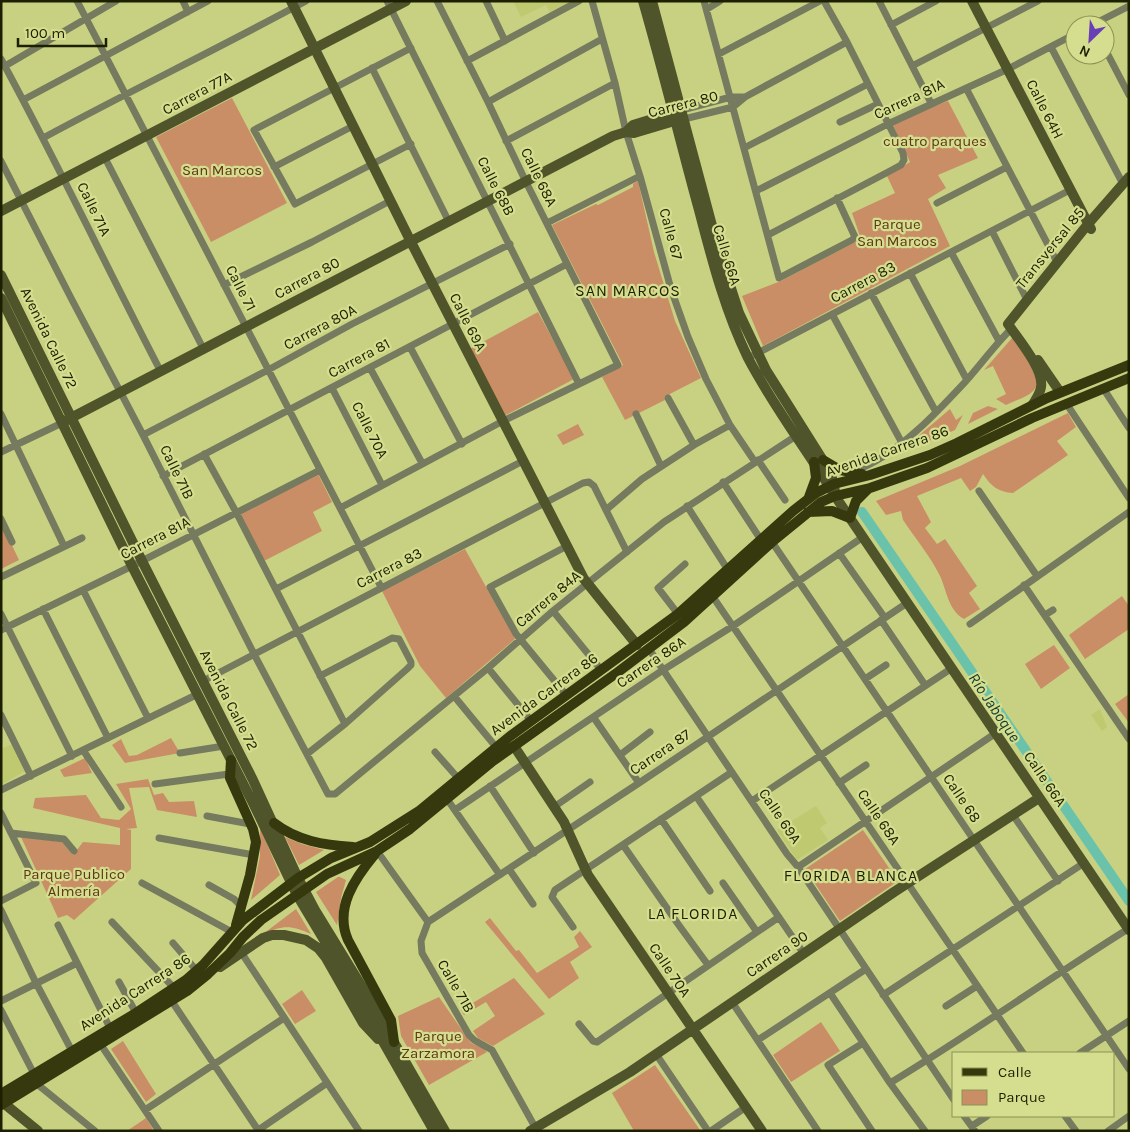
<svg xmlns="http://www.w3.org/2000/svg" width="1130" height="1132" viewBox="0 0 1130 1132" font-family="Karla,sans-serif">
<rect width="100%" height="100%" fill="#c8d181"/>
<path fill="#bfc970" d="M513,1h62l-25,12 -4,-8 -25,12z
M1100,709l7,18 -5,4 -11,-16z
M12,744l13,27 -24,14v-36z
M816,806l11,17 -7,5 8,12 -31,20 -20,-30z"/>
<path fill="#ca8e67" d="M232,98l55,105 -76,39 -55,-105z
M948,101l30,57 -40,17 8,13 -18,11 22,47 -187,100 -21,-50 39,-15 80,-42 -9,-26 43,-20 -8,-17 23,-14 -18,-39z
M638,181l16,71 21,69 26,57 -37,19 1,3 -40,20 -23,-43 21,-12 -71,-140 44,-21 2,1 35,-18v-3z
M538,312l36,67 -70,37 -36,-66z
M1012,338c7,10 32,41 22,52 -6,7 -20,11 -28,15l-10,-6 10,-5 -13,-28 -9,4z
M988,406l10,3 -30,15 5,-11z
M950,409l6,11 7,-5 -8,15 -59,25z
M1068,413l8,14 -19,14 11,14 -55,38c-15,-1 -22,-7 -30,-19l-7,13 -6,4 -9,-13 -44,18 14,26 -6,6 12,16 8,-5 32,47 -8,7 11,16 -16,10c-16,-9 -17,-28 -24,-43 -9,-19 -25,-38 -37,-56l-2,-9 -15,4 -10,-14 84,-35z
M578,424l6,11 -21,10 -6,-10z
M317,472l15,30 -19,10 9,19 -58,30 -25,-48z
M1,522l18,38 -18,9z
M465,549l50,90 -69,59 -26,-32 -38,-75z
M1122,596l7,10v23l-44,30 -16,-24z
M1054,645l16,23 -29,21 -16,-25z
M1129,694v29l-14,-19z
M171,738l9,15 -55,10 -13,-18 9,-6 8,17 8,-1z
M85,758l7,15 -28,4 -4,-7z
M148,779l6,16 9,-2 6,9 25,-1 3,16 -40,-7 -8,-23 -20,1 8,40 -11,1 5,1v39l-57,51 -7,-5 -9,3 -37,-81 41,5 11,13 10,-13 37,3v-17l-87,-20 2,-10 51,-3 15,23 18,2 12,-11 -15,-25z
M260,827l20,48 -29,25 9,-44z
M863,830l35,51 -58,40 -35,-52z
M285,837l17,7 22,6 -25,15z
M338,877h2l6,3 -5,18 -4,27 -21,-33z
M296,909l15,25c-20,-9 -28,-9 -48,0z
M490,918l26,33 3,-1 18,23 42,-26 -5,-10 6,-6 12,16 -22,15 9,16 -30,21 -64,-77z
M514,978l31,36 -52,32 -15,-8 -5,-7 22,-15 -9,-14 -22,13 -3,-5z
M302,990l14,21 -21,13 -13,-20z
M439,997l32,46 12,5 4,4 -58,33 -28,-49 -3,-20z
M821,1022l19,29 -49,31 -18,-27z
M123,1041l33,53 -10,8 -35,-53z
M655,1065l45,65 -66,1 -22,-38z
M146,1118l8,13h-27z"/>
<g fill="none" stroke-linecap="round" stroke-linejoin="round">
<path stroke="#6ac2aa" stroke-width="10" d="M862,512l267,389"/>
<path stroke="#767a5e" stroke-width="7" d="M77,1l304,586
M183,1l5,11
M387,1l192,383
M486,1l19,40
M592,1l23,82 11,49 14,44 31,113 17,48 18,42 24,46 25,37
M704,1l75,277 73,-38 3,-3 -18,-39
M879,1l52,102
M707,9l13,-8
M891,25l45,-24
M1092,25l37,-19
M1051,47l72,137
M1105,49l24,46
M719,54l101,-53
M1,59c56,103 106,209 160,313
M467,61l112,-60
M5,66l111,-65
M912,66l126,-65
M372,68l77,154
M966,88l91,174
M23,100l185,-99
M488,102l114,-63
M682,110l49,-13h14
M684,119l49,-12 12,-10 102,-55
M840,122l38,-18
M43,138c87,-47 176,-90 263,-137
M506,141l109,-58
M411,144l-116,60 -41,-74 157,-82
M744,148l124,-64
M105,158l99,192
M1,161l70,137 72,137 111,219 74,140h7l153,-126 65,-57 111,-89 132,-86
M274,167l79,-41
M756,191l132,-67 120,-55 67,-35
M937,203l70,-36
M547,223l93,-47
M992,231l35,69
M768,235l122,-64 11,-6 3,-5 -1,-7 -56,-111 -23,-41
M951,252l48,89
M910,273l57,107
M224,285l88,-43 78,-41
M871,293l65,119
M832,314l70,129
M410,347l52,97
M748,358l322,-168
M370,368l52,95
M332,388l50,97
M1103,388l26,40
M668,398l26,47
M1066,403l63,95
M1,414l63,132
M636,414l25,52
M143,435l125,-65 84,-46 158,-80
M1,452l61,-29
M204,454l32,58 109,212
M758,460l27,40
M864,467c38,-17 74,-56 102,-86 15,-17 29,-36 45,-52
M163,476l404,-212
M723,482l38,58
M979,491l58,85
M687,506l41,64
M340,508l163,-87 115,-56 -92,-183 -38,-80 -51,-101
M606,510l36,-31 52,-34 36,-20
M1,519l11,23
M772,542l357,527
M567,546l-77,41 26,47 51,62
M839,553l46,65
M1,577l81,-39
M1024,585l105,154
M276,589l247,-128
M83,590l65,128
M713,597l310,456
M43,609l65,129
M553,611l45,55
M1,614l71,142
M678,614l-20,-26 27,-24
M1045,615l8,-5
M881,620l44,65
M970,624l159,-112
M1,630l131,-64 188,-96
M649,649l138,205 11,13 156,233
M488,668l40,49
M865,679l21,-14
M203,681l380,-198 6,-1 5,4 33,66
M454,696l42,51
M1,715l30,61
M594,718l45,65
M83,750l38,57
M435,752l23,26
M180,753l44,-7
M307,754l38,-30 62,-55 4,-4v-3l-12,-23 -7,-1 -72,38
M620,755l30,-23
M839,783l27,-18
M155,784l74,-10
M490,786l44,67
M1,790l197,-96
M696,796l108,158
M447,799l53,76
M752,801l200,-133
M554,807l36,-25
M455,810l208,-140 70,-44 130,-89
M1,813l35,70 -35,18
M1013,815l45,66
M207,816l43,8
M661,819l49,72
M11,833l53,6 10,12
M159,838l95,17
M623,845l55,79 30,41
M377,851l51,71
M798,867l198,-134
M509,869l24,35
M142,883l90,49
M723,883l34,49
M209,885l25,14 8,8
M1,910l35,73 36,68
M112,922l62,66
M58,925l52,103
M573,927l-21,-30 3,-7 177,-118
M173,943l24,28
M241,952l118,179
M119,982l17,31
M830,993l60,90 35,48
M883,995l201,-132
M171,1000l87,130
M1,1001l76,-38
M732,1002l86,129
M946,1006l31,-20
M1,1010l33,64
M579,1024l14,17 4,1 182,-125
M758,1040l108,-71
M863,1043l-35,22 44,66
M101,1045l58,86
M1080,1053l49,-32
M656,1054l52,77
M890,1083c81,-49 158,-104 238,-154
M37,1084l58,47
M145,1110l139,-92
M964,1116l11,15
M1065,1116l11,15
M972,1126l15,-10
M535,1127l-43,-77 -18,-10 -5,-5 -47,-82 -1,-12 7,-19 211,-139 268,-180
M257,1131l70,-48
M711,1131l35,-24
M1108,1131l21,-15"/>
<path stroke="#4f542a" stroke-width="10" d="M291,1l120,241 173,337 53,66
M643,1c20,69 37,140 56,209 13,50 26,101 49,148 25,48 59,92 87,138l294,434
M652,1l66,247 21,65 27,57 63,100 5,14 1,9
M972,1l119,228
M626,132l8,1 47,-14
M1,211l405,-210
M1,275l141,286 111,219 45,98 17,32 46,75 84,146
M1,298l131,268 122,239 43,90 48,80 89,156
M1038,360l22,32
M1033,404c3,-5 7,-10 8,-17 3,-18 -23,-48 -33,-63l80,-100 41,-47
M65,421l548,-285 13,-4 7,-7 49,-15
M514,746l50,76 24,53 174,256
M220,967l43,-29 9,-3h12l22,5 12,8 8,10 37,65 15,16
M1,1101l37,30
M530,1131l100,-59 264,-180 145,-94"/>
<path stroke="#35390d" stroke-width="10" d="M823,460l17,10 22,4
M809,497l7,-19 -2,-16
M808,512l24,-1 18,7 6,-17 12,-12
M231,760l-1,18 23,51 3,13 -6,33 -14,50
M274,823c23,18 50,22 79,24
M375,854c-20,24 -41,54 -27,86l43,80 3,22
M1,1094l135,-81 50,-33 17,-15 40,-45 55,-42 33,-20 39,-16 49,-31 90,-74 169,-123 115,-103 23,-18 18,-9 36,-9 60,-20 27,-12 90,-45 82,-33
M1,1105l186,-114 21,-17 22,-21 13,-16 18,-17 66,-46 50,-23 33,-22 83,-68 125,-89 66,-50 88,-80 49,-40 14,-6 35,-8 57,-20 105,-50 97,-40"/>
</g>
<g text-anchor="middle" stroke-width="4.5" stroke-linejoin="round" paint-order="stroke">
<g font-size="15" fill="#1d2000" stroke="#d4de8e">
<text transform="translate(197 93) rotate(-28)" y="5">Carrera 77A</text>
<text transform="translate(909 99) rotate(-25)" y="5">Carrera 81A</text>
<text transform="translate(683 104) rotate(-14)" y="5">Carrera 80</text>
<text transform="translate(1045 109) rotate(63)" y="5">Calle 64H</text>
<text transform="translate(539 177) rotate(64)" y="5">Calle 68A</text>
<text transform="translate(496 186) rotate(63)" y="5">Calle 68B</text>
<text transform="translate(94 209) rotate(64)" y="5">Calle 71A</text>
<text transform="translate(671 234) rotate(75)" y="5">Calle 67</text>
<text transform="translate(1050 248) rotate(-51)" y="5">Transversal 85</text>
<text transform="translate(727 255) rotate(73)" y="5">Calle 66A</text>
<text transform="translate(307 278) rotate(-28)" y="5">Carrera 80</text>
<text transform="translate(863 282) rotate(-28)" y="5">Carrera 83</text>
<text transform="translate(241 288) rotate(63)" y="5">Calle 71</text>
<text transform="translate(468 322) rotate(63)" y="5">Calle 69A</text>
<text transform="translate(320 327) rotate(-28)" y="5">Carrera 80A</text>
<text transform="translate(49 338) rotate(64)" y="5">Avenida Calle 72</text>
<text transform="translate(359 358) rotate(-28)" y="5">Carrera 81</text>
<text transform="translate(370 430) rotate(63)" y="5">Calle 70A</text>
<text transform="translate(887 451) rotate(-19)" y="5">Avenida Carrera 86</text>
<text transform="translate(177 472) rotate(64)" y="5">Calle 71B</text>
<text transform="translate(155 538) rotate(-27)" y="5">Carrera 81A</text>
<text transform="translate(389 568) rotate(-27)" y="5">Carrera 83</text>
<text transform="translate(548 599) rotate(-40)" y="5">Carrera 84A</text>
<text transform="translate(651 662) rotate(-34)" y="5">Carrera 86A</text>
<text transform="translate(544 694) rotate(-36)" y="5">Avenida Carrera 86</text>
<text transform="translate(229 700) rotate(63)" y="5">Avenida Calle 72</text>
<text transform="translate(660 752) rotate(-34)" y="5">Carrera 87</text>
<text transform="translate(1045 779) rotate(56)" y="5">Calle 66A</text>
<text transform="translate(962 798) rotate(56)" y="5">Calle 68</text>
<text transform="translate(780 816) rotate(56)" y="5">Calle 69A</text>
<text transform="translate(879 817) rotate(56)" y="5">Calle 68A</text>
<text transform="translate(777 954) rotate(-34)" y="5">Carrera 90</text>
<text transform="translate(670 970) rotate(56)" y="5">Calle 70A</text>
<text transform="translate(456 986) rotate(60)" y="5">Calle 71B</text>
<text transform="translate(135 992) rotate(-33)" y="5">Avenida Carrera 86</text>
</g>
<g font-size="15" fill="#5f3517" stroke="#d4de8e">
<text x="935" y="146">cuatro parques</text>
<text x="222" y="175">San Marcos</text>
<text x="897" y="229">Parque<tspan x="897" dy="17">San Marcos</tspan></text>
<text x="74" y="879">Parque Publico<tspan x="74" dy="17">Almería</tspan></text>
<text x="438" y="1041">Parque<tspan x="438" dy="17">Zarzamora</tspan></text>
</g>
<g font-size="16" letter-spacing="1" fill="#1d2000" stroke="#d4de8e">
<text x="628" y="296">SAN MARCOS</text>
<text x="851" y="881">FLORIDA BLANCA</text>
<text x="693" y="919">LA FLORIDA</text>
</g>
<g font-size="16" font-style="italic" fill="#133b31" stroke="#d4de8e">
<text transform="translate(995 707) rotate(56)" y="6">Río Jaboque</text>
</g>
</g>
<rect width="1130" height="1132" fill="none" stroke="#1d2000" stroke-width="5"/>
<rect x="952" y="1052" width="162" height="65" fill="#d4de8e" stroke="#8b9255"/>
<rect x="962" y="1068" width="25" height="8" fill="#35390d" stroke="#8b9255"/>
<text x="998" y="1077" font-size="15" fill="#1d2000">Calle</text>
<rect x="962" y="1090" width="25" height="15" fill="#ca8e67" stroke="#8b9255"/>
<text x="998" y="1102" font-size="15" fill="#1d2000">Parque</text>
<g transform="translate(1090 40) rotate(205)"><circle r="24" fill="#d4de8e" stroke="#8b9255"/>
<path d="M0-4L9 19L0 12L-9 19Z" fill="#683fb7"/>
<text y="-8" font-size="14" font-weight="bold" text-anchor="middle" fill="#1d2000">N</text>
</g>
<path d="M18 38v8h88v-8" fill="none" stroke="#1d2000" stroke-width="2.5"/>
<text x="25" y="38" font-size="15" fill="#1d2000" stroke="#d4de8e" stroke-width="4" paint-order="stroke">100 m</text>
</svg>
